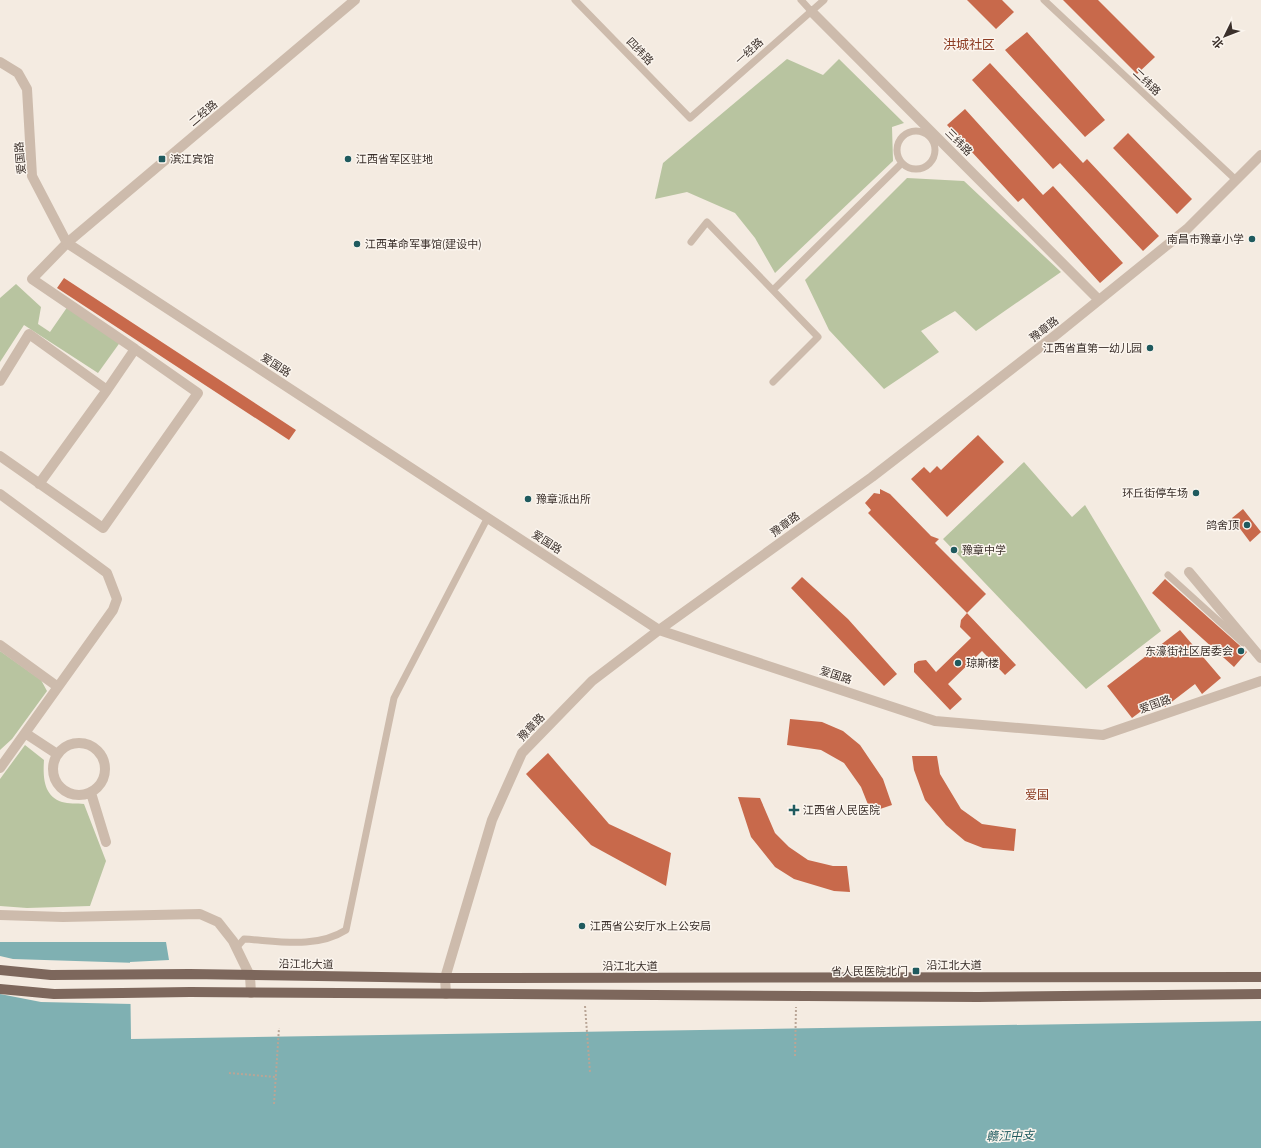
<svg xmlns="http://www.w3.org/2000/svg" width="1261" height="1148" viewBox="0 0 1261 1148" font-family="'Source Sans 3','Noto Sans SC',sans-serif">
<rect width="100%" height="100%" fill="#f4ebe1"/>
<path fill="#b8c4a0" d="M787,59l36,16 16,-16 65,64 -12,4 1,34 -118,112 -20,-35 -20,-25 -48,-21 -32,7 8,-36z
M907,178l57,3 97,91 -85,59 -21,-20 -34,20 18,21 -55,37 -55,-59 -24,-50z
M16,284l25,23 -3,17 12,8 18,-26 53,35 -23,32 -74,-48 -24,37v-64z
M1024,462l48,55 13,-12 76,126 -75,58 -143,-150z
M0,651l41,29 6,11 -35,48 -12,11z
M25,745l19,15c-1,16 -1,36 18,42 6,2 15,1 22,2l22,57 -16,45 -63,2 -27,-2v-127z"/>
<path fill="#7fb0b2" d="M0,942h166l3,18 -39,2 1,77 1130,-18v127h-1261z"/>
<path fill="#f4ebe1" d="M0,956l13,3 125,4h-6v41l-91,-2 -41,-8z"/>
<path fill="#c8694b" d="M967,0h35l12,12 -18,17z
M1063,0h35l57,57 -18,17z
M1027,32l78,88 -20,17 -80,-87z
M990,63l93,100 4,-4 72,77 -16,15 -83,-88 -7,6 -81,-89z
M965,109l78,86 10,-9 70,77 -23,20 -77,-85 -5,4 -71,-77z
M1128,133l64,66 -15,15 -64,-66z
M64,278l232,152 -7,10 -232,-152z
M978,435l26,27 -57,55 -36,-38 13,-12 6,6 7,-7 4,4z
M880,489l10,5 41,42 8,3 -4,4 51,51 -19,19 -99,-100 3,-3 -6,-7 9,-10 6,1z
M1243,509l18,23 -11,10 -18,-24z
M802,577l46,42 49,55 -13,12 -93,-98z
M1165,579l82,73 -13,15 -82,-74z
M967,613l49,52 -11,10 -23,-24 -34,33 14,15 -12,11 -36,-38v-8l4,-3 8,-1 10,12 35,-34 -11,-11 1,-7z
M1180,630l41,48 -19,16 -7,-10 -30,23 -6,-9 -27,20 -25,-32z
M790,719l32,3 21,9 17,14 23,34 9,26 -21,7 -10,-25 -17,-24 -23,-13 -34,-5z
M548,753l61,71 62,29 -5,33 -75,-41 -65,-71z
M912,756h25l3,18 21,35 21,15 34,5 -2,22 -31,-3 -18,-7 -19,-16 -21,-25 -11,-30z
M738,797l22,1 15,35 14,14 19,13 25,6h14l3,26 -16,-1 -40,-12 -19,-12 -24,-30z"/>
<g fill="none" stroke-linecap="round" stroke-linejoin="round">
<path stroke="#b9a596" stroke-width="2" stroke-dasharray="2 2" stroke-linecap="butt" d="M585,1006l5,66
M795,1056l1,-49
M229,1073l47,4
M274,1104l5,-76"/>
<path stroke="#cdbbac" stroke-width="7" d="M575,0l115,118 134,-118
M801,0l10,11
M1044,0l192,180
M897 150a19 19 0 1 1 38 0a19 19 0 1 1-38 0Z
M691,242l16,-20 111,115 -45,45
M773,290l129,-127
M1168,575l75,68
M236,948l8,-9c34,2 72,10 102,-9l48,-232 94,-181"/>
<path stroke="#cdbbac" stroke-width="10" d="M135,349l-103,-70 35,-36 288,-243
M0,381l29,-47 78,56 -68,94
M0,456l103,72 95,-135 -63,-44 -28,41
M0,494l107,79 10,26 -4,11 -113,158
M0,645l58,42
M25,733l32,21
M53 769a26 26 0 1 1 52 0a26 26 0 1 1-52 0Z
M91,793l15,49
M0,915l63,2 137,-3 18,8 15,19 17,35 1,17"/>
<path stroke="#cdbbac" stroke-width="10" d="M811,11l288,289
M0,62l18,11 9,16 5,87 35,67 592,387 276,91 168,14 158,-54
M1189,572l72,86
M446,994l-1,-16 47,-158 30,-67 70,-72 67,-51 213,-153 185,-143 130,-105 74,-74"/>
<path stroke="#7d675c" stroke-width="10" d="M0,970l51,5 139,-1 255,4 816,-1
M0,989l54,5 136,-2 788,5 283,-3"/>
</g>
<g fill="#1f5a5e" stroke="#fbf5ee" stroke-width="1.5">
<rect x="158" y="155" width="8" height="8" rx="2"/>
<circle cx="348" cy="159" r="4"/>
<circle cx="1252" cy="239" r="4"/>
<circle cx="357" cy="244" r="4"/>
<circle cx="1150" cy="348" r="4"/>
<circle cx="1196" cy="493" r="4"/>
<circle cx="528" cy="499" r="4"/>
<circle cx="1247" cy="525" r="4"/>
<circle cx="954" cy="550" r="4"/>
<circle cx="1241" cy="651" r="4"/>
<circle cx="958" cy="663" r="4"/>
<path d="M792 804h4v4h4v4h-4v4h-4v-4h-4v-4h4z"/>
<circle cx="582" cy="926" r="4"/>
<rect x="912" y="967" width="8" height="8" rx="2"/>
</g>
<g text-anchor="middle" stroke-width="3" stroke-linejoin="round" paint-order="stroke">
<g font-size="11" fill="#3b302b" stroke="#fbf5ee">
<text transform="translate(640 51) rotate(46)" y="4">四纬路</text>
<text transform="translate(749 51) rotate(-42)" y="4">一经路</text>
<text transform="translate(1147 82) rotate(43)" y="4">二纬路</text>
<text transform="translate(203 113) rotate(-40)" y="4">二经路</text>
<text transform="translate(959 142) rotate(45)" y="4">三纬路</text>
<text transform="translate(20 158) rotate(-95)" y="4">爱国路</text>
<text transform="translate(1044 329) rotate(-38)" y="4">豫章路</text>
<text transform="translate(276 365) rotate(33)" y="4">爱国路</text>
<text transform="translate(785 524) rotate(-36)" y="4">豫章路</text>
<text transform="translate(547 542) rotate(33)" y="4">爱国路</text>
<text transform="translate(836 675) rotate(18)" y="4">爱国路</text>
<text transform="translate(1155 704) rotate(-19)" y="4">爱国路</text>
<text transform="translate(531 727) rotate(-46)" y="4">豫章路</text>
<text transform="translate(306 964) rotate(1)" y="4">沿江北大道</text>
<text x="954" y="969">沿江北大道</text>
<text x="630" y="970">沿江北大道</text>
</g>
<g font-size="11" fill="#3b302b" stroke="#fbf5ee" text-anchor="start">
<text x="170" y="163">滨江宾馆</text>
<text x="356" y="163">江西省军区驻地</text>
<text x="1244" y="243" text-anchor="end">南昌市豫章小学</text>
<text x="365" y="248">江西革命军事馆(建设中)</text>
<text x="1142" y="352" text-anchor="end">江西省直第一幼儿园</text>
<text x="1188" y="497" text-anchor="end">环丘街停车场</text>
<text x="536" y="503">豫章派出所</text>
<text x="1239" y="529" text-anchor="end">鸽舍顶</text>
<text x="962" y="554">豫章中学</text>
<text x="1233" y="655" text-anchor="end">东濠街社区居委会</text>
<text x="966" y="667">琼斯楼</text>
<text x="803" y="814">江西省人民医院</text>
<text x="590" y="930">江西省公安厅水上公安局</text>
<text x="908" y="975" text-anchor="end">省人民医院北门</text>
</g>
<g font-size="12" fill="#8c3b22" stroke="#fbf5ee">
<text x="1037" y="799">爱国</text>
</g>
<g font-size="12" font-style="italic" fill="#1f5a5e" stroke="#fbf5ee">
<text transform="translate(1010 1136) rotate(-2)" y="4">赣江中支</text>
</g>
<g font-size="13" fill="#8c3b22" stroke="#fbf5ee">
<text x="969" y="49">洪城社区</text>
</g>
</g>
<g transform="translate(1225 36) rotate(227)" stroke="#fbf5ee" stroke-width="3" paint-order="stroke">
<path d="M0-3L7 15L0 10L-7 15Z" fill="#3b302b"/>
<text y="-6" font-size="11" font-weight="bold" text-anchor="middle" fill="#3b302b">北</text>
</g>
</svg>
